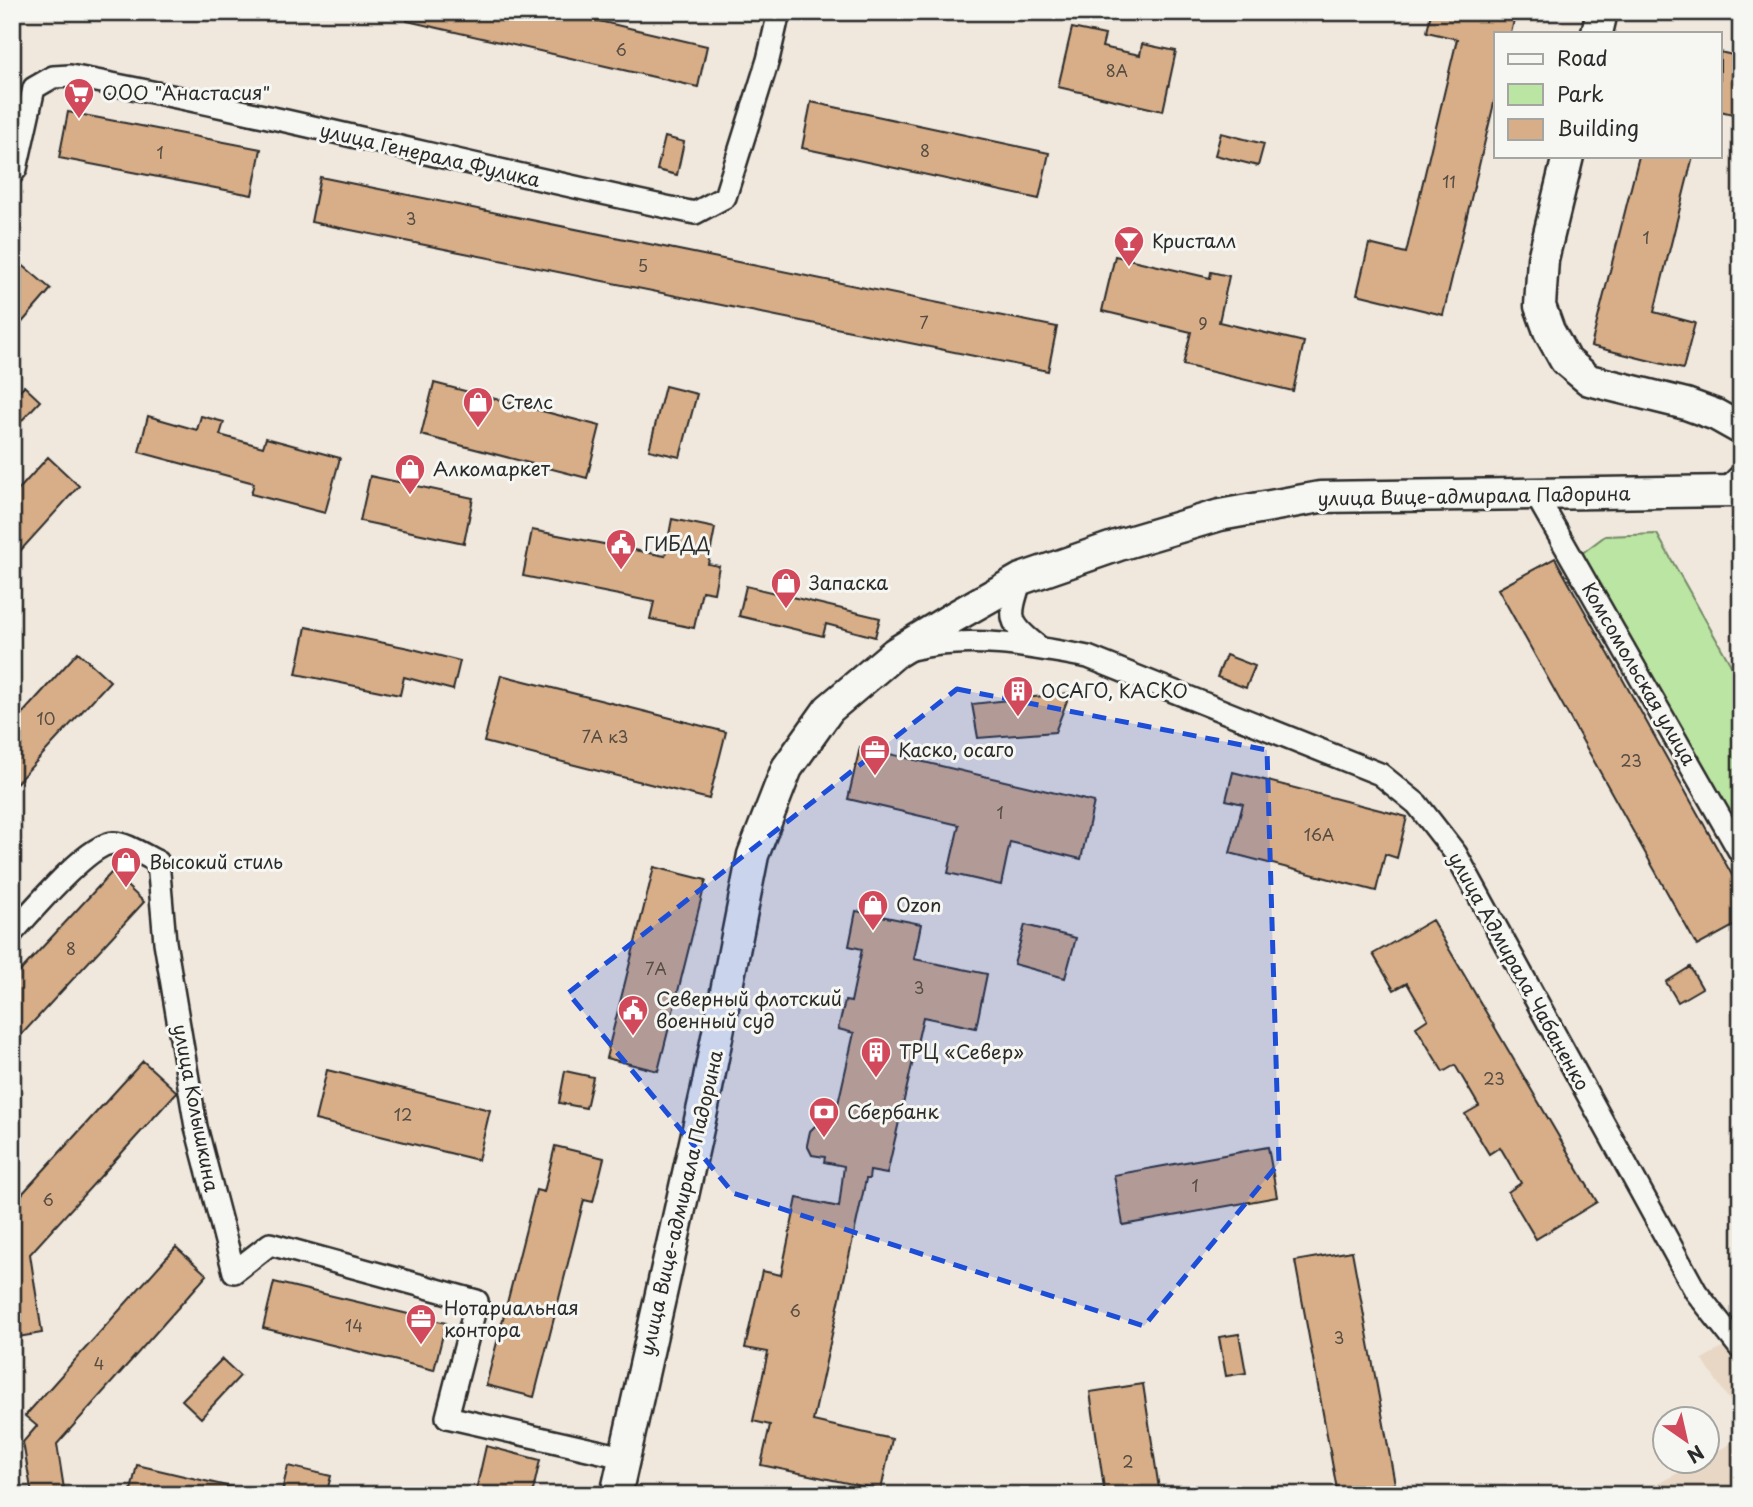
<svg xmlns="http://www.w3.org/2000/svg" width="1753" height="1507" viewBox="0 0 1753 1507" font-family="'Playpen Sans',sans-serif">
<rect width="100%" height="100%" fill="#f0e8dd"/>
<filter id="ink" filterUnits="userSpaceOnUse"><feTurbulence type="fractalNoise" baseFrequency=".0143" numOctaves="2"/><feDisplacementMap in="SourceGraphic" scale="14" xChannelSelector="R" yChannelSelector="G"/><feConvolveMatrix kernelMatrix="1 2 1 2 8 2 1 2 1" color-interpolation-filters="sRGB"/></filter>
<g filter="url(#ink)">
<path fill="#e8d7c4" d="M1741,1337v81l-39,-59z
M1741,1438v57h-104l61,-33h10v-6z"/>
<path fill="#bbe5a2" stroke="#738866" stroke-width="2" d="M1657,534l84,149v160l-160,-289 24,-18z"/>
<path fill="#d7ae88" stroke="#2b2b2b" stroke-width="2" d="M408,12h152l147,34 -9,41 -291,-66z
M1431,12h85l-5,21h-15v62l-53,220 -86,-21 12,-50 37,9 51,-214 -30,-7z
M1072,28l33,7 -3,12 38,8 2,-11 34,7 -13,60 -105,-24z
M1720,52l21,5v59l-21,-5z
M811,102l238,51 -10,46 -237,-51z
M68,112l193,37 -9,46 -193,-37z
M1221,133l43,11 -6,22 -43,-11z
M665,137l19,5 -7,33 -20,-5z
M1639,156h54l-39,156 41,11 -12,46 -92,-23z
M320,177l737,150 -9,44 -737,-149z
M1115,256l95,22 1,-6 18,4 -10,46 85,20 -11,49 -110,-26 8,-33 -89,-21z
M20,263l31,26 -39,45v-62z
M434,383l166,43 -13,52 -166,-43z
M24,386l16,15 -28,30v-33z
M665,386l32,8 -17,63 -31,-7z
M148,416l49,14 4,-14 23,6 -4,13 43,12 3,-9 74,20 -15,55 -74,-19 3,-11 -115,-31z
M48,457l31,29 -67,74v-63z
M370,476l103,22 -9,45 -104,-22z
M672,519l43,9 -7,36 11,2 -5,27 -12,-2 -8,37 -44,-9 4,-17 -131,-26 9,-46 133,26z
M1555,558l186,333v31l-44,24 -199,-357z
M746,586l134,32 -5,19 -49,-13 -3,12 -84,-20z
M306,627l103,21 51,13 -7,29 -49,-13 -4,18 -104,-21z
M78,652l32,29 -98,107v-63z
M1226,655l29,11 -9,22 -29,-11z
M501,675l225,57 -17,67 -225,-57z
M1070,693l-15,39 -77,6 -6,-34z
M860,747l234,55 -13,57 -71,-17 -9,43 -53,-12 11,-48 -111,-26z
M1233,772l174,45 -10,41 -12,-4 -9,37 -146,-38 13,-49 -17,-4z
M654,867l52,13 -48,191 -52,-13z
M112,872l32,30 -132,143v-65z
M856,911l65,13 -7,35 73,15 -11,54 -53,-11 -36,157 -17,-3 -1,8h-3l-53,242 79,18 -11,51 -120,-25 9,-40 -17,-4 15,-69 -23,-4 17,-77 19,4 16,-77 42,9 5,-41 -20,-4 1,-5 -13,-2 -5,-10 3,-14 6,-6 17,1 21,-93 -16,-4 7,-28 6,1 11,-53 -13,-3z
M1432,920l165,282 -61,37 -28,-47 13,-9 -21,-36 -11,7 -24,-40 14,-8 -24,-41 -12,7 -27,-45 12,-8 -21,-36 -13,7 -21,-36z
M1025,925l51,13 -11,40 -51,-14z
M1690,967l12,21 -24,14 -12,-20z
M143,1061l34,31 -147,162 12,79 -30,5v-133z
M327,1070l163,40 -12,50 -163,-40z
M565,1071l28,6 -7,31 -27,-5z
M555,1146l49,12 -11,44 -9,-2 -50,197 -48,-12 50,-195 8,2z
M1268,1147l9,50 -154,28 -9,-50z
M176,1247l31,28 -150,169 8,51h-33l-9,-53 14,-16 -12,-10z
M1352,1251l43,233 -57,11 -43,-234z
M274,1282l172,41 -12,47 -171,-42z
M1239,1334l7,39 -20,3 -7,-39z
M222,1359l18,17 -39,42 -19,-18z
M1143,1384l17,111h-55l-15,-103z
M486,1446l54,14 -8,35h-57z
M137,1465l94,22 -1,8h-100z
M288,1466l43,10 -5,19h-45z"/>
<g fill="none" stroke-linecap="round" stroke-linejoin="round">
<g stroke="#2b2b2b" stroke-width="26">
<path id="street" d="M12,174l4,-5 18,-81 19,-11 17,-1c210,39 416,94 625,137l30,-16 43,-137 11,-48
M1536,495l205,359
M1021,579c-12,38 -15,43 18,68
M911,649c58,-14 119,-3 177,8l292,117 37,30 39,50 240,438 45,57
M12,933c19,-21 76,-89 101,-90 11,-1 34,14 45,19l7,80 31,185 38,145 36,-28 207,57 -30,116 176,40"/>
</g>
<g stroke="#2b2b2b" stroke-width="35">
<path id="secondary" d="M1597,33l5,-21
M1568,156l-25,103 -3,47 9,25 16,29 24,20 97,24 30,11 25,14
M616,1495l90,-402 47,-238 34,-87 42,-59 66,-56 59,-36 67,-38 101,-35 98,-29 100,-18 411,-6 10,-10"/>
</g>
<use href="#street" stroke="#f6f6f2" stroke-width="21"/>
<use href="#secondary" stroke="#f6f6f2" stroke-width="30"/>
</g>
</g>
<path fill="#1d4ed8" fill-opacity="0.2" stroke="#1d4ed8" stroke-width="5" stroke-dasharray="14 9" stroke-linejoin="round" d="M957,689l310,61 12,413 -135,163 -411,-133 -165,-200z"/>
<defs>
<g id="supermarket-pin" transform="scale(1.575)"><path d="M0 17L-7.5 6A9.5 9.5 0 1 1 7.5 6Z" fill="#d1495b" stroke="#f6f6f2"/><path d="M-6-5.5h2.5l.6 2H6L4.5 2H-2.5L-4.4-4H-6ZM-1.5 3.2a1.3 1.3 0 1 0 .1 0ZM3 3.2a1.3 1.3 0 1 0 .1 0Z" fill="#fff"/></g>
<g id="bar-pin" transform="scale(1.575)"><path d="M0 17L-7.5 6A9.5 9.5 0 1 1 7.5 6Z" fill="#d1495b" stroke="#f6f6f2"/><path d="M-6-5H6L.8 .8V4.5H3.5V6h-7V4.5H-.8V.8Z" fill="#fff"/></g>
<g id="shop-pin" transform="scale(1.575)"><path d="M0 17L-7.5 6A9.5 9.5 0 1 1 7.5 6Z" fill="#d1495b" stroke="#f6f6f2"/><path d="M-5-2.5h2.3a2.7 3.5 0 0 1 5.4 0H5L5.5 6h-11ZM-1.5-2.5h3a1.5 2.3 0 0 0-3 0Z" fill="#fff"/></g>
<g id="civic-pin" transform="scale(1.575)"><path d="M0 17L-7.5 6A9.5 9.5 0 1 1 7.5 6Z" fill="#d1495b" stroke="#f6f6f2"/><path d="M-.6-6.5H3V-4.5H.6V-3L4-1V1h2V6H-6V1h2V-1L-.6-3ZM-1.2 2.5V6h2.4V2.5Z" fill="#fff"/></g>
<g id="building-pin" transform="scale(1.575)"><path d="M0 17L-7.5 6A9.5 9.5 0 1 1 7.5 6Z" fill="#d1495b" stroke="#f6f6f2"/><path d="M-4-6H4V6H1V3H-1V6H-4ZM-2.5-4.3h1.7v1.8h-1.7ZM.8-4.3h1.7v1.8H.8ZM-2.5-1h1.7V.8h-1.7ZM.8-1h1.7V.8H.8Z" fill="#fff"/></g>
<g id="office-pin" transform="scale(1.575)"><path d="M0 17L-7.5 6A9.5 9.5 0 1 1 7.5 6Z" fill="#d1495b" stroke="#f6f6f2"/><path d="M-6-3h4V-5.5h4V-3h4V5H-6ZM-1-4.5V-3h2v-1.5ZM-6 0V1H6V0Z" fill="#fff"/></g>
<g id="bank-pin" transform="scale(1.575)"><path d="M0 17L-7.5 6A9.5 9.5 0 1 1 7.5 6Z" fill="#d1495b" stroke="#f6f6f2"/><path d="M-6-4H6V4H-6ZM0-2.3a2.3 2.3 0 1 0 0 4.6a2.3 2.3 0 1 0 0-4.6Z" fill="#fff"/></g>
</defs>
<g fill-rule="evenodd">
<use href="#supermarket-pin" x="79" y="93"/>
<use href="#bar-pin" x="1129" y="241"/>
<use href="#shop-pin" x="478" y="402"/>
<use href="#shop-pin" x="410" y="469"/>
<use href="#civic-pin" x="621" y="544"/>
<use href="#shop-pin" x="786" y="583"/>
<use href="#building-pin" x="1018" y="691"/>
<use href="#office-pin" x="875" y="750"/>
<use href="#shop-pin" x="126" y="862"/>
<use href="#shop-pin" x="873" y="905"/>
<use href="#civic-pin" x="633" y="1010"/>
<use href="#building-pin" x="876" y="1052"/>
<use href="#bank-pin" x="824" y="1112"/>
<use href="#office-pin" x="421" y="1319"/>
</g>
<g text-anchor="middle" stroke-width="6" stroke-linejoin="round" paint-order="stroke">
<g font-size="16" fill="#564c42">
<text x="621" y="56">6</text>
<text x="1117" y="77">8А</text>
<text x="925" y="157">8</text>
<text x="160" y="159">1</text>
<text x="1449" y="188">11</text>
<text x="411" y="225">3</text>
<text x="1646" y="244">1</text>
<text x="643" y="272">5</text>
<text x="924" y="329">7</text>
<text x="1203" y="330">9</text>
<text x="46" y="725">10</text>
<text x="605" y="743">7А к3</text>
<text x="1631" y="767">23</text>
<text x="1000" y="819">1</text>
<text x="1319" y="841">16А</text>
<text x="71" y="955">8</text>
<text x="656" y="975">7А</text>
<text x="919" y="994">3</text>
<text x="1494" y="1085">23</text>
<text x="403" y="1121">12</text>
<text x="1195" y="1192">1</text>
<text x="48" y="1206">6</text>
<text x="795" y="1317">6</text>
<text x="354" y="1332">14</text>
<text x="1339" y="1344">3</text>
<text x="99" y="1370">4</text>
<text x="1128" y="1468">2</text>
</g>
<g font-size="19" fill="#2b2b2b" stroke="#f6f6f2" text-anchor="start">
<text x="102" y="100">ООО "Анастасия"</text>
<text x="1152" y="248">Кристалл</text>
<text x="501" y="409">Стелс</text>
<text x="433" y="476">Алкомаркет</text>
<text x="644" y="551">ГИБДД</text>
<text x="809" y="590">Запаска</text>
<text x="1041" y="698">ОСАГО, КАСКО</text>
<text x="898" y="757">Каско, осаго</text>
<text x="149" y="869">Высокий стиль</text>
<text x="896" y="912">Ozon</text>
<text x="656" y="1006">Северный флотский<tspan x="656" dy="22">военный суд</tspan></text>
<text x="899" y="1059">ТРЦ «Север»</text>
<text x="847" y="1119">Сбербанк</text>
<text x="444" y="1315">Нотариальная<tspan x="444" dy="22">контора</tspan></text>
</g>
<g font-size="19" fill="#2b2b2b" stroke="#f6f6f2">
<text transform="translate(430 155) rotate(13)" y="7">улица Генерала Фулика</text>
<text transform="translate(1474 496) rotate(-1)" y="7">улица Вице-адмирала Падорина</text>
<text transform="translate(1639 674) rotate(60)" y="7">Комсомольская улица</text>
<text transform="translate(1519 971) rotate(61)" y="7">улица Адмирала Чабаненко</text>
<text transform="translate(196 1108) rotate(79)" y="7">улица Колышкина</text>
<text transform="translate(681 1203) rotate(-77)" y="7">улица Вице-адмирала Падорина</text>
</g>
</g>
<rect width="1753" height="1507" fill="none" stroke="#f6f6f2" stroke-width="42"/>
<rect x="21" y="21" width="1711" height="1465" fill="none" stroke="#2b2b2b" stroke-width="2.5" filter="url(#ink)"/>
<rect x="1494" y="32" width="228" height="126" fill="#f6f6f2" stroke="#a5a5a2" stroke-width="2"/>
<rect x="1508" y="54" width="35" height="10" fill="#f6f6f2" stroke="#a5a5a2" stroke-width="2"/>
<text x="1557" y="66" font-size="21" fill="#2b2b2b">Road</text>
<rect x="1508" y="84" width="35" height="21" fill="#bbe5a2" stroke="#a5a5a2" stroke-width="2"/>
<text x="1557" y="102" font-size="21" fill="#2b2b2b">Park</text>
<rect x="1508" y="119" width="35" height="21" fill="#d7ae88" stroke="#a5a5a2" stroke-width="2"/>
<text x="1557" y="136" font-size="21" fill="#2b2b2b">Building</text>
<g transform="translate(1686 1440) rotate(146)"><circle r="33" fill="#f6f6f2" stroke="#a5a5a2" stroke-width="2"/>
<path d="M0-5L12 26L0 18L-12 26Z" fill="#d1495b"/>
<text y="-10" font-size="19" font-weight="bold" text-anchor="middle" fill="#2b2b2b">N</text>
</g>
</svg>
